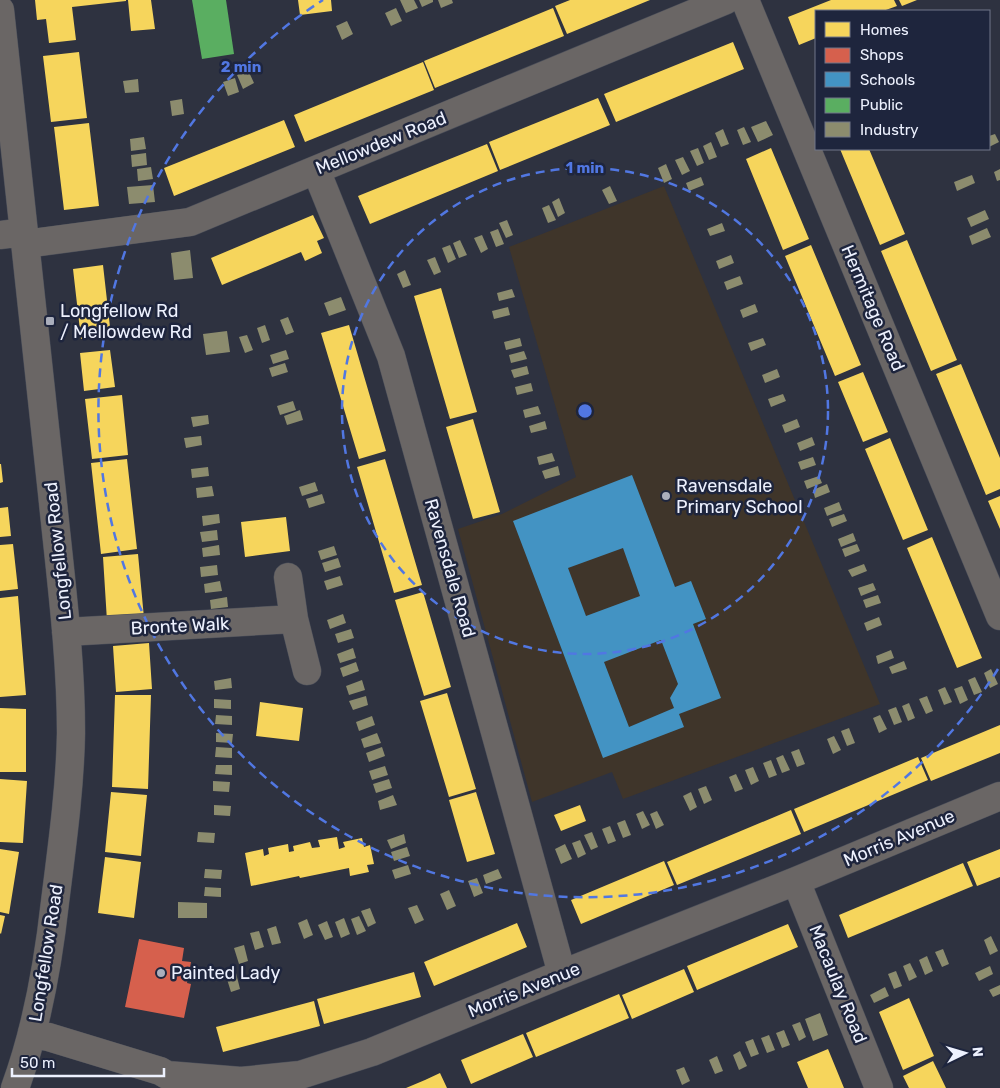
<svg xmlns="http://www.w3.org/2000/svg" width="1000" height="1088" viewBox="0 0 1000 1088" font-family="Rubik,sans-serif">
<rect width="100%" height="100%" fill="#2e3240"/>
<path fill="#3f352a" d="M664,186l216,518 -257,95 -11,-27 -80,30 -74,-273 44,-15 74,-37 -67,-230z"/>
<path fill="#f6d55c" d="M35,0h91v1l-54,6 4,33 -27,3 -3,-24 -9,1z
M128,0h23l4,29 -24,2z
M298,0h33l1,11 -32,4z
M570,0h80l-83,34 -12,-28z
M831,0h63l3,6 -14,5h-67v27l-17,7 -11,-28z
M899,0h18l-15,6z
M553,8l11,28 -129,52 -11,-27z
M733,42l11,27 -128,53 -12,-28z
M79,52l8,66 -36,4 -8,-66z
M423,62l11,28 -129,52 -11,-27z
M598,98l12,27 -110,45 -11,-28z
M284,120l11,27 -121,49 -10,-28z
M89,123l10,83 -35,4 -10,-83z
M487,144l11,27 -128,53 -12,-28z
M771,148l38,91 -26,11 -37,-91z
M840,149h29l36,85 -25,11z
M313,215l11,23 -7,3 5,12 -17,8 -4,-9 -79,33 -11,-27z
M907,240l50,120 -26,11 -50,-120z
M811,245l50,120 -26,11 -50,-120z
M103,265l8,71 -30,3 -8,-70z
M441,288l36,124 -27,7 -36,-123z
M349,325l37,126 -27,8 -38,-126z
M110,350l5,37 -31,4 -4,-38z
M961,364l39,94v31l-14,6 -50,-121z
M863,372l25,60 -25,10 -25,-60z
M122,395l6,60 -36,4 -7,-60z
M473,419l27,93 -27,7 -27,-92z
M890,438l38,92 -25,10 -38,-91z
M127,459l10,90 -36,5 -10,-91z
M385,459l37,126 -28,8 -37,-126z
M0,464h1l2,18 -3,1z
M1000,496v33l-12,-28z
M8,507l3,29 -11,1v-29z
M286,517l4,34 -45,6 -4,-35z
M932,537l50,121 -25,10 -50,-120z
M13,544l5,45 -18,2v-46z
M138,554l6,64 -37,3 -4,-64z
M423,592l28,95 -27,9 -29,-96z
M18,596l8,99 -26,2v-99z
M149,643l3,46 -36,3 -3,-46z
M447,693l29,96 -27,8 -29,-96z
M115,695h36l-3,94 -36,-2z
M260,702l43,6 -4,33 -43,-5z
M0,708l26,1v63h-26z
M1000,725v28l-69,28 -10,-23z
M918,757l10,23 -124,52 -10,-23z
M0,779l27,2 -4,62 -23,-1z
M111,792l36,3 -6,61 -36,-4z
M476,792l19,62 -28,8 -18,-62z
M580,805l6,16 -25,10 -7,-16z
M791,810l10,24 -124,51 -10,-23z
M337,837l2,12 6,-2 -2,-5 19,-4 2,9 6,-2 4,19 -7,1 2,7 -19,4 -1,-8 -49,10 -1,-2 -48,10 -6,-33 18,-4 1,7 5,-2 -1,-6 20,-4 1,8 5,-1 -1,-5 17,-4 2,6 8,-1 -2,-7z
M0,849l19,3 -10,62 -9,-2z
M1000,849v28l-23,9 -10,-24z
M105,857l36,5 -7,56 -36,-5z
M664,861l10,24 -93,39 -10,-24z
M963,863l10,23 -125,52 -9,-23z
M0,915l5,1 -4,18 -1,-1z
M517,923l10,24 -93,39 -10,-24z
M788,924l10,23 -101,43 -10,-24z
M684,969l10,23 -62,27 -10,-24z
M414,972l7,25 -97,27 -7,-25z
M619,994l10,24 -93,39 -10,-24z
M909,998l25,58 -31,14 -24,-58z
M314,1001l6,25 -97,26 -7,-25z
M523,1034l10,23 -62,27 -10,-24z
M828,1049l16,39h-36l-11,-26z
M933,1061l13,27h-37l-6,-12z
M440,1073l7,15h-41l19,-8z"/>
<path fill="#d6604d" d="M139,939l45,9 -2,13 9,1 -4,21 4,1 -7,34 -59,-11z"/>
<path fill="#4393c3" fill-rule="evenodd" d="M632,475l43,112 16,-6 15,38 -13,5 28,74 -42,16 5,13 -81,31 -90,-237zM623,548l17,48 -54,20 -18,-48zM661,640l17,44 -8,14 4,10 -45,19 -25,-65z"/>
<path fill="#5aae61" d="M192,0h34l8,54 -32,5z"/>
<path fill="#8c8c6e" d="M400,0h14l4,8 -12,5z
M419,0h14v2l-11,5z
M438,0h14l1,3 -12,5z
M396,8l6,13 -11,5 -6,-13z
M347,21l6,13 -11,6 -6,-14z
M248,70l6,13 -11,6 -6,-14z
M235,78l4,14 -11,4 -5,-14z
M138,79l1,13 -14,1 -2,-12z
M182,99l2,15 -12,2 -2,-15z
M766,121l7,14 -15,7 -7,-15z
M744,127l7,15 -8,3 -6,-15z
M723,129l6,15 -8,3 -6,-14z
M995,134l4,8 -10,5v-11z
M144,137l2,12 -15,2 -1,-12z
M711,142l6,15 -8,3 -6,-14z
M698,148l6,15 -7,3 -7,-15z
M146,153l1,12 -15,2 -1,-12z
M683,157l7,14 -8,4 -7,-15z
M666,164l6,15 -8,4 -6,-15z
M151,167l2,12 -15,2 -1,-12z
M1000,169v11l-3,1 -3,-9z
M972,175l3,8 -18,8 -3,-9z
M701,177l3,8 -15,6 -3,-8z
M153,185l2,17 -26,2 -2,-17z
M610,186l7,15 -8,3 -7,-14z
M559,198l6,15 -7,4 -6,-15z
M549,205l7,15 -8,3 -6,-15z
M985,210l4,9 -18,8 -4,-9z
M507,220l6,15 -7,3 -7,-15z
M722,223l3,8 -15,5 -3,-7z
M987,228l4,9 -19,8 -3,-9z
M498,229l6,15 -8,3 -6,-15z
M482,235l6,14 -7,4 -7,-15z
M460,240l7,15 -8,3 -6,-15z
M450,245l6,14 -8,4 -6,-15z
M190,250l3,28 -19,2 -3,-27z
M731,255l3,8 -15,6 -3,-8z
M435,257l6,15 -7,3 -7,-15z
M405,270l6,15 -8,3 -6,-14z
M740,276l3,8 -16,6 -3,-8z
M512,289l3,8 -16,4 -2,-8z
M341,297l5,13 -17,6 -5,-13z
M755,304l3,8 -15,6 -3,-8z
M508,307l2,8 -16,4 -2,-8z
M288,317l6,15 -8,3 -6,-15z
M265,325l5,15 -8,3 -5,-15z
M227,331l3,21 -24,3 -3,-21z
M247,335l6,15 -8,3 -6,-16z
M520,338l2,8 -16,4 -2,-8z
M763,338l3,7 -15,6 -3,-8z
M286,350l3,9 -16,5 -3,-9z
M524,351l3,8 -16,4 -2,-8z
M285,363l3,9 -16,5 -3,-9z
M527,366l2,8 -15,4 -3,-8z
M777,369l3,8 -15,6 -3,-8z
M531,383l2,8 -16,4 -2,-8z
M783,394l3,7 -15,6 -3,-8z
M293,401l3,9 -16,5 -3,-9z
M538,406l3,8 -16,4 -2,-8z
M300,410l3,10 -16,5 -3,-9z
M208,415l1,9 -16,3 -2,-10z
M797,419l3,8 -15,6 -3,-8z
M545,421l2,8 -16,4 -2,-7z
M201,436l1,9 -16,3 -2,-10z
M812,437l3,8 -15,6 -3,-8z
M552,453l3,8 -16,4 -2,-8z
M813,457l3,8 -15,5 -3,-8z
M558,466l2,9 -15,4 -3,-8z
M208,467l1,9 -17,2 -1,-9z
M819,476l3,7 -15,6 -3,-8z
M315,482l3,9 -16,5 -3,-9z
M827,484l3,8 -15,6 -2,-8z
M212,486l2,10 -17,2 -1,-10z
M322,494l3,9 -16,5 -3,-9z
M839,502l3,8 -15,6 -3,-8z
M219,514l1,9 -17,3 -1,-10z
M844,514l3,7 -15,6 -3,-8z
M217,530l1,10 -16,2 -2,-10z
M853,533l3,8 -15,6 -3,-8z
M857,544l3,7 -15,6 -3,-8z
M219,545l1,10 -17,2 -1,-9z
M334,546l3,9 -16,5 -3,-9z
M338,558l3,9 -16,5 -3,-9z
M864,564l3,7 -15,6 -4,-7z
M217,565l1,10 -17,2 -1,-10z
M340,576l3,9 -16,5 -3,-9z
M220,581l2,10 -17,2 -1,-9z
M873,583l3,7 -15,6 -3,-8z
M878,595l3,8 -15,5 -3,-8z
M227,597l1,10 -17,2 -1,-9z
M343,614l3,9 -16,6 -3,-9z
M879,617l3,8 -15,6 -3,-8z
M351,629l3,9 -16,5 -3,-9z
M353,648l3,10 -16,5 -3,-9z
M891,650l3,8 -16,6 -2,-8z
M904,661l3,8 -15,5 -3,-7z
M356,662l3,9 -16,6 -3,-9z
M991,669l7,15 -8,4 -6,-15z
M975,677l7,15 -8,3 -6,-15z
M231,678l1,10 -17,2 -1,-9z
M362,680l3,10 -16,5 -3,-9z
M962,686l6,14 -8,4 -6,-15z
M945,687l7,15 -8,3 -6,-15z
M366,696l2,9 -15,5 -4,-9z
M927,696l6,15 -7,3 -7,-15z
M214,699l17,1v9l-17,-1z
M909,703l6,15 -7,3 -6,-15z
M896,707l6,15 -8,3 -6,-15z
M216,715l16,1v9l-17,-1z
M880,715l7,14 -8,4 -6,-15z
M372,716l3,9 -16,6 -3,-9z
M849,728l6,15 -8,3 -6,-15z
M216,733l17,1 -1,9 -16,-1z
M377,733l4,10 -17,5 -3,-9z
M834,736l7,14 -8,4 -6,-15z
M216,747l16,1v10l-17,-1z
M382,747l3,9 -16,6 -3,-9z
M799,749l6,15 -8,3 -6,-15z
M783,755l7,15 -8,3 -6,-15z
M771,760l6,15 -8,3 -6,-15z
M216,765h16v10l-17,-1z
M385,766l3,9 -16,5 -3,-9z
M753,767l6,14 -8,4 -6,-15z
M736,774l7,15 -8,3 -6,-15z
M389,779l3,9 -16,5 -3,-9z
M213,781l17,1 -1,10 -16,-1z
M706,786l6,14 -8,4 -6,-15z
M691,792l6,15 -7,4 -7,-15z
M393,795l4,10 -17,5 -2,-9z
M214,805l17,1 -1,10 -16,-1z
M643,811l7,14 -8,4 -6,-15z
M657,811l7,14 -8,4 -6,-15z
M625,820l6,15 -8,3 -6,-15z
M610,826l6,15 -8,3 -6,-15z
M198,832l17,1 -1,10 -17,-1z
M592,832l6,15 -7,3 -7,-15z
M404,834l2,9 -15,6 -4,-9z
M580,840l6,14 -8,4 -6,-15z
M565,844l7,15 -11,5 -6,-15z
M407,847l3,9 -16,5 -3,-9z
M408,865l3,9 -16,5 -3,-9z
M205,869l17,1 -1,9 -17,-1z
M498,869l4,9 -16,6 -3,-9z
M477,878l6,15 -9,4 -6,-16z
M205,887l16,1v9l-17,-1z
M449,890l7,16 -9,4 -7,-16z
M178,902l29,1v15h-29z
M417,905l7,15 -9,4 -7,-16z
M370,908l6,15 -8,4 -7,-16z
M359,916l7,15 -9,4 -6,-16z
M344,918l6,16 -9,4 -6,-16z
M307,919l6,16 -9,4 -6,-16z
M327,921l6,16 -8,3 -7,-15z
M276,926l5,17 -9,2 -5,-16z
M259,931l5,16 -9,3 -5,-17z
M991,936l7,15 -8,4 -6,-15z
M244,945l4,16 -9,3 -5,-16z
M943,949l6,15 -7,3 -7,-15z
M927,956l6,15 -8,4 -6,-15z
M910,963l7,14 -8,4 -6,-15z
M990,966l3,8 -14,7 -4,-8z
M896,971l6,15 -8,3 -6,-15z
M236,973l4,16 -9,3 -5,-16z
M1000,985v9l-7,3 -4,-7z
M885,987l4,9 -15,7 -4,-8z
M820,1013l8,22 -15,6 -8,-22z
M800,1022l6,15 -7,4 -7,-16z
M784,1030l6,15 -8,3 -6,-15z
M769,1035l6,15 -8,3 -6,-15z
M753,1039l6,15 -8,3 -6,-15z
M740,1051l7,15 -8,4 -6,-15z
M717,1056l6,15 -8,3 -6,-14z
M684,1067l6,14 -8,4 -6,-15z"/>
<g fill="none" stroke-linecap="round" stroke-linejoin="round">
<g stroke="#4a4e59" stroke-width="29">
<path id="minor" d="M745,0l255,616
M0,10c17,161 35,322 52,483 8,80 19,160 19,240 -1,56 -9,113 -16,169 -7,63 -18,126 -40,186
M316,170l75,186 171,618
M0,235l24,-3
M25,244l165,-22 536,-222
M288,577l6,42 13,52
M66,632l228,-13
M796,881l83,207
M32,1032l128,39 7,4 74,6 59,-6 72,-23 190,-78 234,-93 204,-85"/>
</g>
<use href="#minor" stroke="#6a6665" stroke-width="28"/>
</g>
<g fill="none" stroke="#5177e2" stroke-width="2.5" stroke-dasharray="9 6">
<circle cx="585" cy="411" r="243"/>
<path d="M998 669A487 487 0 1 1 323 0"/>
</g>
<g fill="#aaaebc" stroke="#1e253d" stroke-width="2">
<rect x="45" y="316" width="10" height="10" rx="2.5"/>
<circle cx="666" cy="496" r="5"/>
<circle cx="161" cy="973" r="5"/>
</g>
<g text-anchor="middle" stroke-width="5" stroke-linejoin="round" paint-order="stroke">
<g font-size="18" fill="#edf1fe" stroke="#1e253d">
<text transform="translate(381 143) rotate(-22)" y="6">Mellowdew Road</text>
<text transform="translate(873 308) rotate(67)" y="6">Hermitage Road</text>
<text transform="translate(58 551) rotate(-96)" y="6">Longfellow Road</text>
<text transform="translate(450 568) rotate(74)" y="6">Ravensdale Road</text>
<text transform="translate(180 626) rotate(-3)" y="6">Bronte Walk</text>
<text transform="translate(899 838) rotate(-23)" y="6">Morris Avenue</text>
<text transform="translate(46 953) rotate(-81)" y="6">Longfellow Road</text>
<text transform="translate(838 984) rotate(68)" y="6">Macaulay Road</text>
<text transform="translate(524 990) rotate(-22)" y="6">Morris Avenue</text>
</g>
<g font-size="18" fill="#edf1fe" stroke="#1e253d" text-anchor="start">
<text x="60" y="317">Longfellow Rd<tspan x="60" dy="21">/ Mellowdew Rd</tspan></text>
<text x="676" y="492">Ravensdale<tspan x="676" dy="21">Primary School</tspan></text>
<text x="171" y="979">Painted Lady</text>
</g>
</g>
<circle cx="585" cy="411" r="8" fill="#5177e2" stroke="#1e253d" stroke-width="2.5"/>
<g font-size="15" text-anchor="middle" font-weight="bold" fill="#5177e2" stroke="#1e253d" stroke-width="5" stroke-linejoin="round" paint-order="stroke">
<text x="241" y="72">2 min</text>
<text x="585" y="173">1 min</text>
</g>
<rect x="815" y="10" width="175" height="140" fill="#1e253d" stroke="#71778a"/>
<rect x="825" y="22" width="25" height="15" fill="#f6d55c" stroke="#71778a"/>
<text x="860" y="35" font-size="15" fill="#edf1fe">Homes</text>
<rect x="825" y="48" width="25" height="15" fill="#d6604d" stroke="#71778a"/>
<text x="860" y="60" font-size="15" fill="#edf1fe">Shops</text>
<rect x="825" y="72" width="25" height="15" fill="#4393c3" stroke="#71778a"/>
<text x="860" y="85" font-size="15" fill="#edf1fe">Schools</text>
<rect x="825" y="98" width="25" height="15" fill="#5aae61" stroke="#71778a"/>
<text x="860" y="110" font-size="15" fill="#edf1fe">Public</text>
<rect x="825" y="122" width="25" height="15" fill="#8c8c6e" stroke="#71778a"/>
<text x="860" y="135" font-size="15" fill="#edf1fe">Industry</text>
<g transform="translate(965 1053) rotate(85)" stroke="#1e253d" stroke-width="4" paint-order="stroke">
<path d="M0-4L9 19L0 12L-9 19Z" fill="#edf1fe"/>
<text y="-8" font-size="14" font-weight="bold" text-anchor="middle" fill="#edf1fe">N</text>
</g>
<path d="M12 1068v8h152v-8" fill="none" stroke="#edf1fe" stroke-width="2.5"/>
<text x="20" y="1068" font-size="15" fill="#edf1fe" stroke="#1e253d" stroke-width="4" paint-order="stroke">50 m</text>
</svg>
